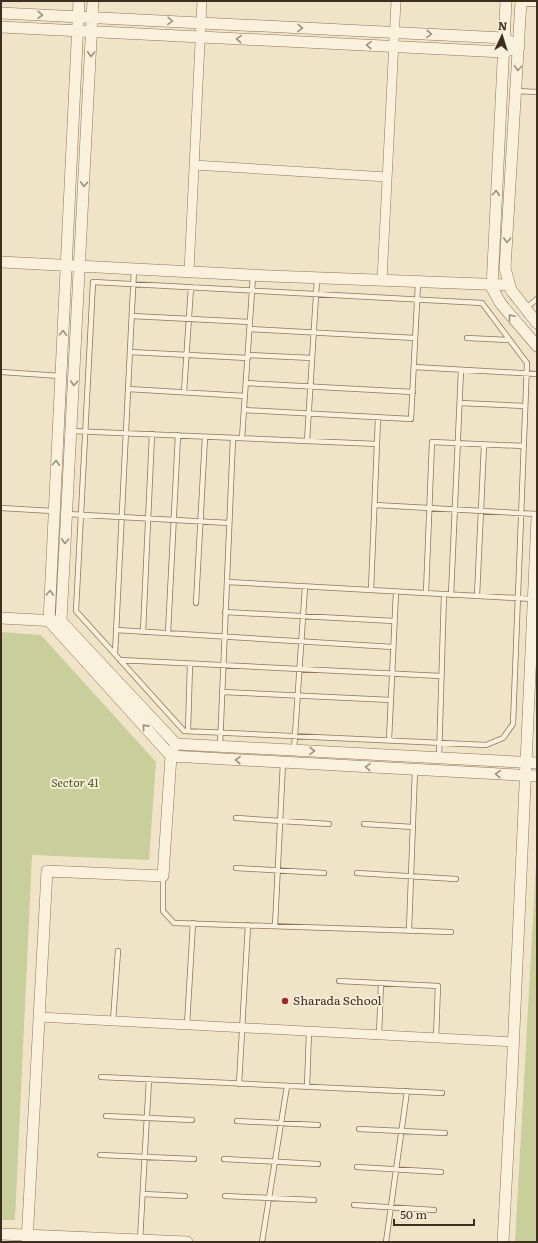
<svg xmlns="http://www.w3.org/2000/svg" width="538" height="1243" viewBox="0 0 538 1243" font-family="Literata,serif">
<rect width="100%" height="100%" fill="#f0e4c8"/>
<path fill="#c9cf9b" d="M1,632l40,3 115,127 -7,98 -117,-5 -17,365h-14z
M537,847v395h-22z"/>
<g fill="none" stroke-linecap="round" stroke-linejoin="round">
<g stroke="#8d765c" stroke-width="6">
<path id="service" d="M521,4h16
M516,91l21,1
M93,282l389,21 45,60 -14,361 -10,14 -17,7 -302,-14 -108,-120z
M526,308l11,-9
M132,316l118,6
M250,329l165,9
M467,338l42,2
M130,352l118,6
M248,355l64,3
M414,367l123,7
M1,372l60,4
M246,383l167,9
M128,389l117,7
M184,392l7,-105
M460,403l65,3
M244,410l167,9 7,-136
M71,431l306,13
M242,438l11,-162
M307,441l10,-162
M375,505l162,9
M1,508l52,3
M67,514l162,9
M227,582l306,17
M371,590l7,-172
M426,593l6,-151 92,4
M451,595l10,-225
M477,596l7,-151
M196,603l9,-166
M225,612l169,9
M116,630l277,17
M143,632l9,-198
M168,633l10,-198
M115,654l19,-385
M120,660l321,16
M222,692l169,8
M188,731l2,-67
M389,740l7,-148
M220,746l13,-308
M294,750l11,-163
M439,758l5,-164
M236,818l93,6
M364,824l49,3
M236,868l88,5
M357,873l99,6
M163,876v35l11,12 277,9
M275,926l8,-164
M409,930l6,-161
M339,981l99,5 -2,52
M113,1021l5,-70
M187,1025l6,-102
M379,1035l2,-52
M101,1077l341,16
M239,1084l9,-159
M307,1087l2,-56
M106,1116l86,4
M237,1121l81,4
M359,1129l86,4
M100,1155l94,4
M224,1159l94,5
M357,1167l84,5
M143,1194l42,2
M225,1196l89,4
M354,1205l80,5
M140,1240l9,-161
M262,1242l25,-156
M386,1242l21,-151"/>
</g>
<g stroke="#8d765c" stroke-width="10">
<path id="minor" d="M194,165l193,12
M189,272l13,-271
M382,280l14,-279
M39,1017l474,25"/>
</g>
<g stroke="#8d765c" stroke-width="12">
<path id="tertiary" d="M79,1l-30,620 122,135 366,20
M93,1l-32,620 115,123 361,19
M506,1l-14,287 9,16 36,42
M521,1l-16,267 6,22 26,33
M1,13l503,25 15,9
M1,27l502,25 16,-5
M1,262l269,14 239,9
M1,618l55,3
M1,1234l186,8
M27,1242l20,-371 116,5 8,-120 2,-6
M503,1242l9,-167 25,-557"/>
</g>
<use href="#service" stroke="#faf1dc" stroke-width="4.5"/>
<use href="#minor" stroke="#faf1dc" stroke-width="9"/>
<use href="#tertiary" stroke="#faf1dc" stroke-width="11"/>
</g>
<defs><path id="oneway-chevron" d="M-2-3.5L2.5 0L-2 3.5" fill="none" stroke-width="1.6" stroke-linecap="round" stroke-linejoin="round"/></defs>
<g stroke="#9c907e">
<use href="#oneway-chevron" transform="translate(40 15) rotate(3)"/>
<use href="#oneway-chevron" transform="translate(170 21) rotate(3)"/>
<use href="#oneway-chevron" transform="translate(300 28) rotate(3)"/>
<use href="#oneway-chevron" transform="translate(429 34) rotate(3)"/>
<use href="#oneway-chevron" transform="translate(239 39) rotate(-177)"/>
<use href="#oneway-chevron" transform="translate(369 45) rotate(-177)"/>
<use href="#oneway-chevron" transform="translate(91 54) rotate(93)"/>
<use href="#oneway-chevron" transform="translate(518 68) rotate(94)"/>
<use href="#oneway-chevron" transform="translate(84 184) rotate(93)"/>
<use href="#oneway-chevron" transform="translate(496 193) rotate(-87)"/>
<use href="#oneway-chevron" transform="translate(507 240) rotate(93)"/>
<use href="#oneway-chevron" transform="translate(511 317) rotate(-130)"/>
<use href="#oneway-chevron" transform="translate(63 333) rotate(-87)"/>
<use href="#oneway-chevron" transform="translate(74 383) rotate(93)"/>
<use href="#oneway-chevron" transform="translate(56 463) rotate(-87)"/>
<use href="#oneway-chevron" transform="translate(65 541) rotate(93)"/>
<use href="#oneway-chevron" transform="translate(50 593) rotate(-87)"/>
<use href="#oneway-chevron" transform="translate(145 727) rotate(-132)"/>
<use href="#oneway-chevron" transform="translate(312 751) rotate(3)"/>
<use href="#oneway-chevron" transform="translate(238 760) rotate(-177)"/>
<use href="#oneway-chevron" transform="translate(368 767) rotate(-177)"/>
<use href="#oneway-chevron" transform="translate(498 774) rotate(-177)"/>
</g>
<circle fill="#9e2a2b" stroke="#f7eed8" stroke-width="1.5" cx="285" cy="1001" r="4"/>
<g text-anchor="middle" stroke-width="4" stroke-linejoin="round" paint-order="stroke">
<g font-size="12" font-style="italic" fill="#4d5a26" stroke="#f7eed8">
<text x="75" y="787">Sector 41</text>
</g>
<g font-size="12" fill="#3d2e20" stroke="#f7eed8" text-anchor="start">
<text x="293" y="1005">Sharada School</text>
</g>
</g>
<rect width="538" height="1243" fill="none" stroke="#3d2e20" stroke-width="4"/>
<g transform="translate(502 36) rotate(4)" stroke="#f7eed8" stroke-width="3" paint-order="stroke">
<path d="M0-3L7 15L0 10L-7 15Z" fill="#3d2e20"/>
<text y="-6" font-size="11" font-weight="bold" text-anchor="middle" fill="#3d2e20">N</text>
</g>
<path d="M394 1219v6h80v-6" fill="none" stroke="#3d2e20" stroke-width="2"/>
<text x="400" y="1219" font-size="12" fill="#3d2e20" stroke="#f7eed8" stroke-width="3" paint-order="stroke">50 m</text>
</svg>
